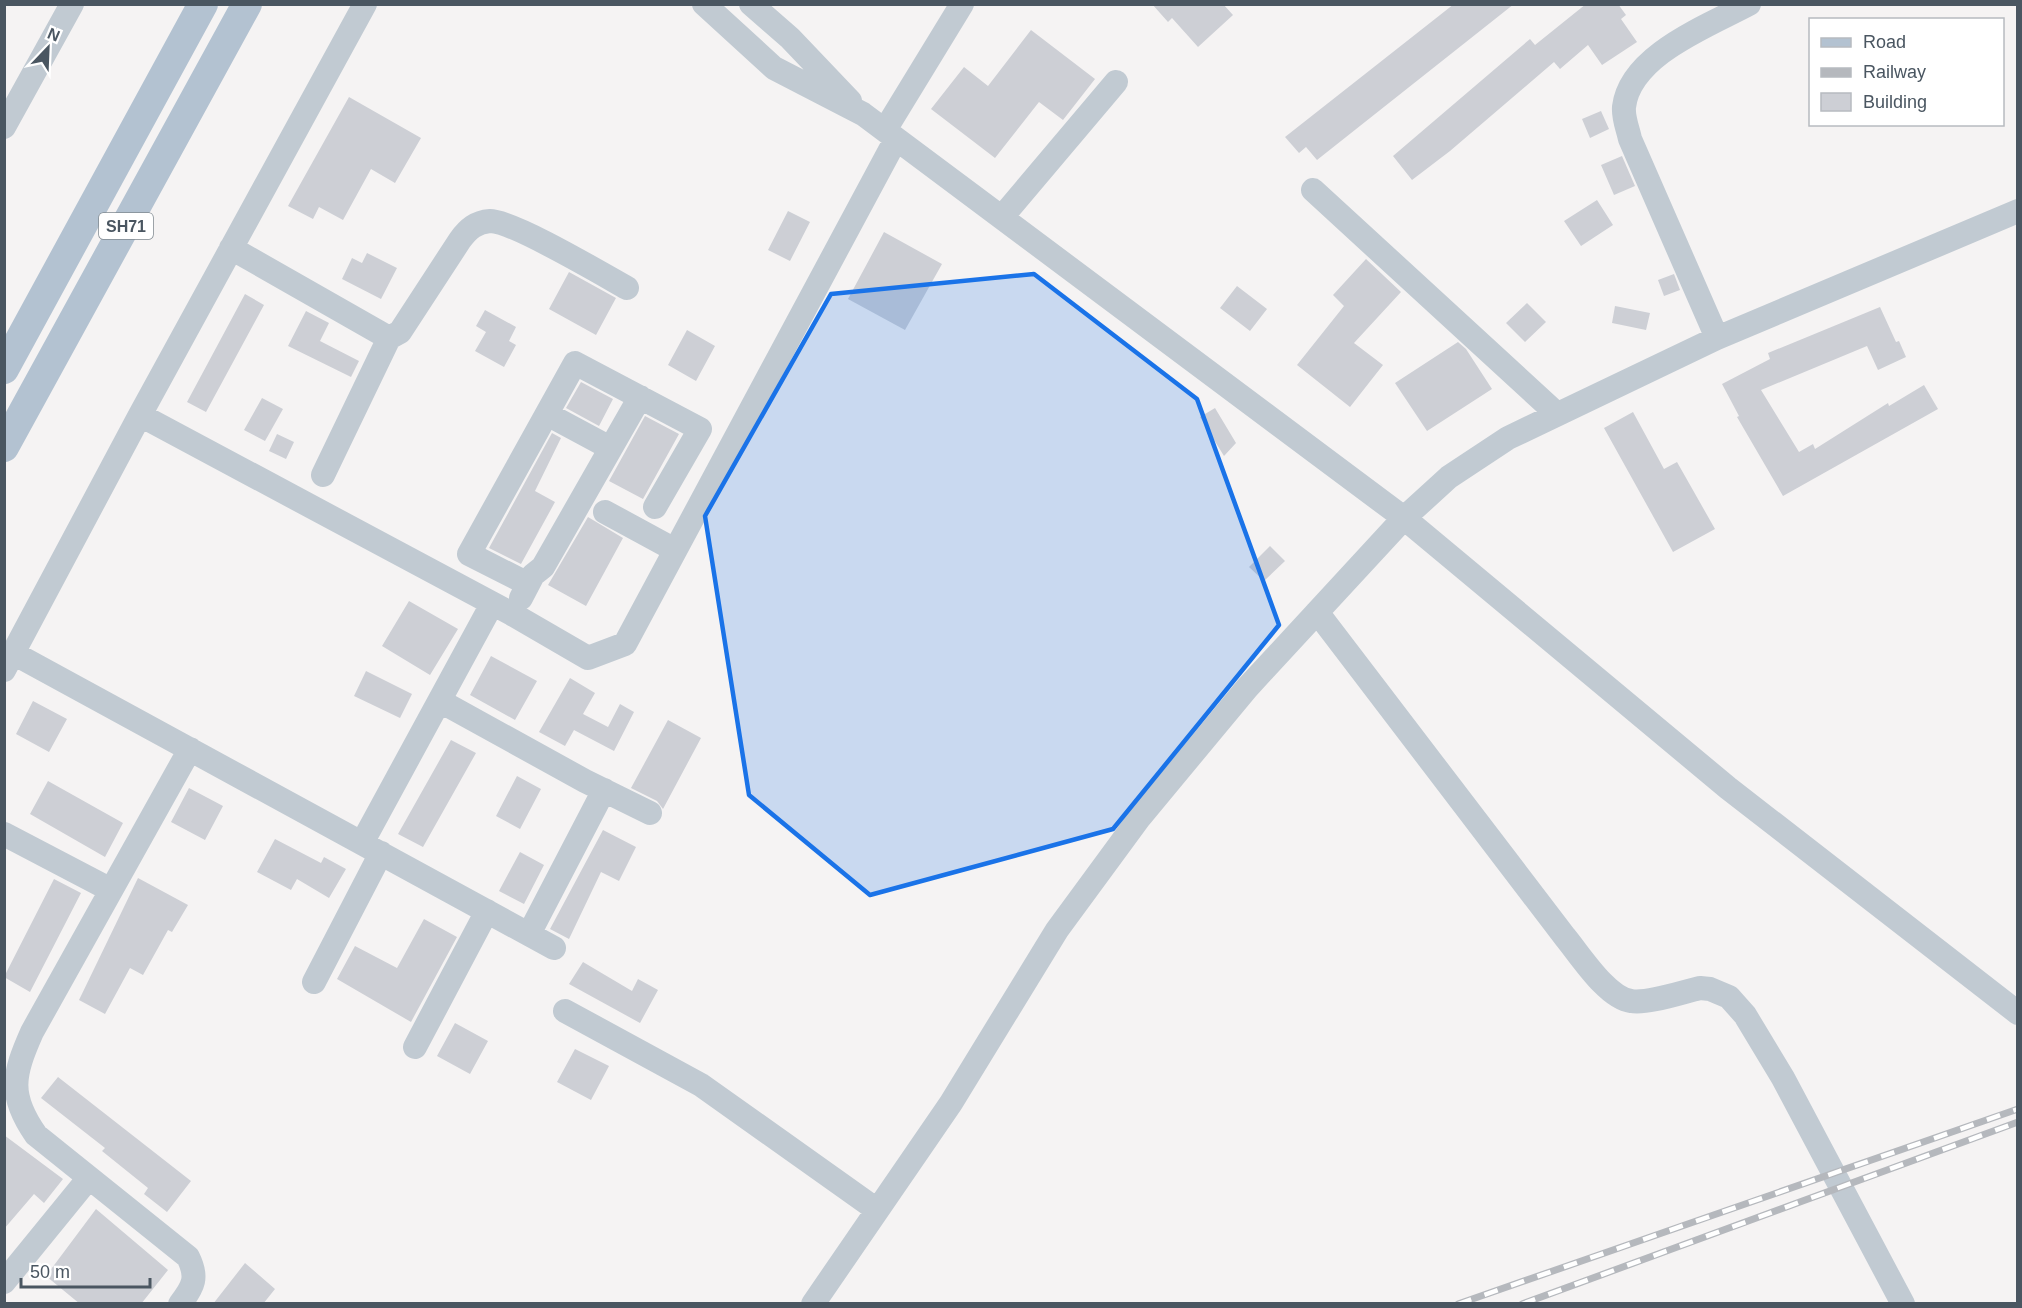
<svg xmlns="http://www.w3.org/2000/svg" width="2022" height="1308" viewBox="0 0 2022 1308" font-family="Arial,sans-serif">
<rect width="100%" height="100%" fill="#f5f3f3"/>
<path fill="#cdcfd5" d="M1152,4h71l10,11 -35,32 -26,-29 -4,4z
M1454,4h60l-197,156 -11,-13 -7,6 -14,-16z
M1586,4h32l8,11 -5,4 16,23 -35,23 -14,-20 -28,24 -6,-7 -104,89 -38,29 -19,-24 137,-117 5,6z
M1031,30l64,49 -32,41 -24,-18 -44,56 -64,-49 33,-42 24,19z
M349,97l72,41 -26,45 -24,-14 -28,51 -24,-13 -6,12 -25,-13z
M1601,111l8,18 -19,9 -8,-19z
M1622,156l13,30 -21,9 -13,-30z
M1597,200l16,25 -32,21 -17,-25z
M788,211l22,11 -20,39 -22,-11z
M884,232l58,32 -37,66 -57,-31z
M367,253l30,15 -16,31 -39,-20 10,-21 10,5z
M1366,259l35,33 -47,51 29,22 -33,42 -53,-42 47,-59 -11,-11z
M569,272l47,26 -20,37 -47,-26z
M1674,274l6,16 -16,6 -6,-16z
M1237,286l30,23 -17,22 -30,-23z
M245,294l19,11 -58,107 -19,-10z
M1527,303l19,19 -21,20 -19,-19z
M1615,306l35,7 -4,17 -34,-7z
M1880,307l16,35 3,-1 7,16 -28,13 -11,-24 -106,44 38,62 14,-8 2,5 73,-46 1,3 35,-21 14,24 -155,87 -46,-79 2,-1 -17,-32 48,-25 -2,-6z
M485,310l31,17 -7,14 7,4 -12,22 -29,-16 11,-19 -10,-6z
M306,311l23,12 -9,18 39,20 -8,16 -63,-31z
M687,330l28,16 -19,35 -28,-16z
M1458,342l8,7 26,40 -65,42 -32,-48z
M581,382l32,17 -14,27 -33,-18z
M262,398l21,11 -18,32 -21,-11z
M1215,408l21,35 -12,13 -24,-39z
M1633,412l31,57 13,-7 38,67 -42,23 -69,-124z
M645,416l34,18 -36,65 -34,-18z
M552,433l9,5 -26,53 20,11 -34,62 -32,-16z
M277,434l17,8 -8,17 -17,-8z
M588,517l35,21 -37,68 -38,-21z
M1270,546l15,15 -21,20 -15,-14z
M409,601l49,28 -28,46 -48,-29z
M491,656l46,25 -22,39 -45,-25z
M366,671l46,23 -12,24 -46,-22z
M570,678l25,15 -12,21 25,13 12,-23 14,8 -20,39 -40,-21 -9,16 -26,-14z
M33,701l34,18 -18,33 -33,-18z
M668,720l33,18 -38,71 -6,-8 -26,-13z
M451,740l25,13 -53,94 -25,-13z
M517,776l24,13 -21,40 -24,-13z
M48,781l75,42 -18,34 -75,-43z
M189,788l34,18 -18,34 -34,-18z
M603,830l33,17 -17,34 -18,-9 -32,67 -19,-10z
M275,839l46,24 3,-6 22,12 -17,29 -32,-19 -6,11 -34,-18z
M520,852l24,13 -20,39 -25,-13z
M138,878l50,27 -16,27 -4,-2 -25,45 -13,-7 -25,46 -26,-14z
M54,879l27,14 -51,99 -26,-15z
M424,919l33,18 -46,85 -74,-43 18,-33 42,22z
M583,962l49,29 6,-12 20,11 -18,33 -71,-39z
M455,1023l33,18 -18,33 -33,-18z
M575,1049l34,17 -18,34 -34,-18z
M58,1077l133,104 -24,31 -23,-18 4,-6 -46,-37 3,-3 -64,-50z
M4,1135l59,44 -19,24 -10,-9 -30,35z
M96,1209l72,61 -27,34h-61l-34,-28z
M245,1263l30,26 -12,15h-50z"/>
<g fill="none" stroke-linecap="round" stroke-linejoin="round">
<path stroke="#c1cad2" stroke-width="24" d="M704,4l70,64 89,46 541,404 324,270 290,225
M751,4l39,34 60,63
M4,127l68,-123
M885,130l77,-126
M1313,190l244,224
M1002,217l114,-135
M231,248l158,90 11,-6 60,-92c8,-11 16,-18 30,-19 23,0 112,53 137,67
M1717,338l-87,-199c-2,-10 -7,-21 -6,-32 6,-52 84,-81 125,-103
M547,414l54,29
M140,415l372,199 76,44 37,-14 271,-505
M323,475l66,-137
M605,512l70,38
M528,584l-59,-30 106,-191 125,66 -45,78
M521,598l12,-23 10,-8 97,-170
M1317,612l248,325c15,18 42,61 66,64 17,3 51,-9 69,-13l10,1 19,8 16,18 38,63 120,226
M13,653l541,295
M4,670l136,-255 225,-411
M440,701l145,80 65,32
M4,834l107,56
M362,843l130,-239
M529,934l75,-144
M314,982l67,-129
M565,1011l136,74 176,125
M415,1047l72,-136
M4,1282l84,-103
M180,1304c14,-18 18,-27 8,-47l-152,-122c-28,-40 -23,-60 -4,-103l158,-283
M813,1304l138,-201 106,-173 83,-113 107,-129 157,-170 45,-41 59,-39 209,-100 301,-127"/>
<path stroke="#b3c2d1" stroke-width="30" d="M4,369l199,-365
M4,447l243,-443"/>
<g stroke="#b5b8bd" stroke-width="7">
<path id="rail" d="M1458,1304l560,-195
M1522,1304l496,-182"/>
</g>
<use href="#rail" stroke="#fff" stroke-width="4.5" stroke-dasharray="14" stroke-linecap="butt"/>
</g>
<path fill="#1a73e8" fill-opacity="0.2" stroke="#1a73e8" stroke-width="4.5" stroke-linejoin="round" d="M1034,274l163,125 82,226 -166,204 -243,66 -121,-100 -44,-279 126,-222z"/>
<g text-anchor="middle" stroke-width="4.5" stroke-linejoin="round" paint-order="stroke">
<rect fill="#fff" stroke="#808990" stroke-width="1.5" x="99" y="213" width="54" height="26" rx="4.5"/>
<g font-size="16" font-weight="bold" fill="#4a5661">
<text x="126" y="232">SH71</text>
</g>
</g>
<rect width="2022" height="1308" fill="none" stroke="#4a5661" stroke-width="12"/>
<rect x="1809" y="18" width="195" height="108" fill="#ffffff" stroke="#b7bbc0" stroke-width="1.5"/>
<rect x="1821" y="38" width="30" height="9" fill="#b3c2d1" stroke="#b7bbc0" stroke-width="1.5"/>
<text x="1863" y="48" font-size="18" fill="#4a5661">Road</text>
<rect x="1821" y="68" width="30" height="9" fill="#b5b8bd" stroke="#b7bbc0" stroke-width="1.5"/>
<text x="1863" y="78" font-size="18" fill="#4a5661">Railway</text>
<rect x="1821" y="93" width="30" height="18" fill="#cdcfd5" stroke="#b7bbc0" stroke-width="1.5"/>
<text x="1863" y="108" font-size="18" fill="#4a5661">Building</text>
<g transform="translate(48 48) rotate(23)" stroke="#ffffff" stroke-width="4.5" paint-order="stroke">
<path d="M0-4.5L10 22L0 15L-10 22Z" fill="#4a5661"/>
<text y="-9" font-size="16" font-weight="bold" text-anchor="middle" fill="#4a5661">N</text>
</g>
<path d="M21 1278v9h129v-9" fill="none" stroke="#4a5661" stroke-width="3"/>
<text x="30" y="1278" font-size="18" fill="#4a5661" stroke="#ffffff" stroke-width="4.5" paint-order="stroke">50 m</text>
</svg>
